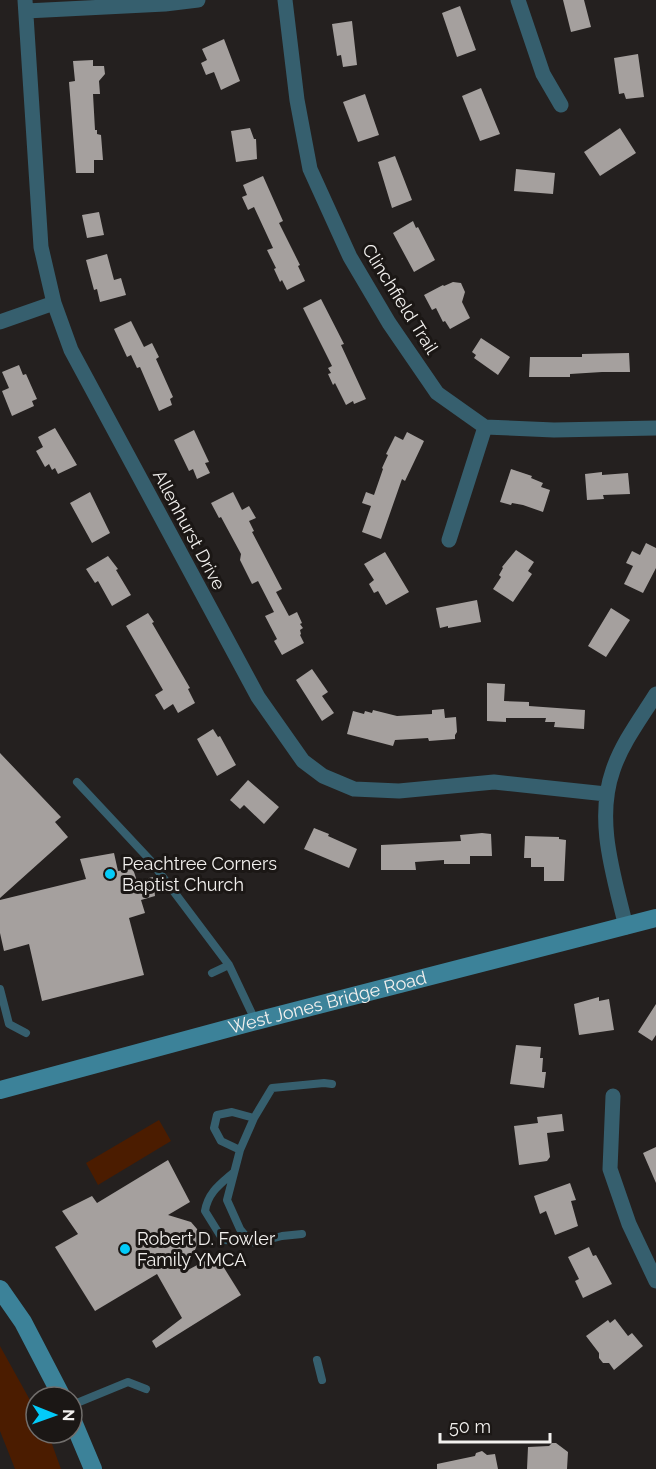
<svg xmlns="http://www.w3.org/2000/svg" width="656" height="1469" viewBox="0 0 656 1469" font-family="Raleway,sans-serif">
<rect width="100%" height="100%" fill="#24201f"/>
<path fill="#4b1c00" d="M159,1120l12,21 -73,44 -12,-22z
M0,1346l36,65v22h12l13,36h-46l-15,-38z"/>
<path fill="#a5a09e" d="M563,0h21l7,27 -20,5z
M460,6l16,44 -19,7 -15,-44z
M352,21l5,44 -14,2 -2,-12 -4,1 -5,-32z
M224,39l16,42 -19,9 -7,-18 -8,3 -5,-12 6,-3 -5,-11z
M638,54l6,43 -18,2 -2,-6 -5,1 -5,-36z
M93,60v6h11l1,8 -6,7 1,13h-7l2,36h2v4l4,1 2,25h-9v13h-18l-7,-91 6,-1 -2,-20z
M481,88l19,46 -20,7 -18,-45z
M365,94l14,41 -21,7 -15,-40z
M250,128l4,11h2l1,20 -21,3 -5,-31z
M620,128l16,25 -36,23 -16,-24z
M395,156l17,44 -20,8 -14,-46z
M516,169l39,4 -2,21 -39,-3z
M263,176l20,45 -4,2 21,42 -2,1 7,15 -18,9 -5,-10 -2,2 -6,-13 2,-1 -9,-18 6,-2 -19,-41 -6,3 -6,-13 5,-2 -4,-10z
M99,212l5,23 -17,3 -5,-23z
M413,221l3,7 2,-1 17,33 -21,12 -21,-39z
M107,254l7,26 7,-2 5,17 -26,7 -3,-13 -3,1 -8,-30z
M453,282l8,1 4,9 -3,10 8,16 -20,11 -5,-8 -2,1 -7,-14 -4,2 -8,-15 19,-10 1,1z
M321,299l23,45 -3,1 25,54 -12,5 -1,-3 -7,4 -11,-22 -2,2 -5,-11 3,-1 -3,-5 4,-2 -29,-58z
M131,321l13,26 8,-4 7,14 -3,2 17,38 -3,2 2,6 -13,6 -19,-44 -3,1 -6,-13 -4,2 -13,-28z
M481,338l29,19 -12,18 -24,-17 2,-3 -4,-3z
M629,353l1,19h-28l-32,2v3h-41l1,-20h52v-3z
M19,365l4,10 3,-1 11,25 -5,2 2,5 -22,10 -10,-25 7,-3 -7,-16z
M55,428l22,37 -19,9 -3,-6 -3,2 -3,-6 -4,3 -9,-16 7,-4 -5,-10z
M194,430l15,32 -4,1 5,10 -13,6 -4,-10 -4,2 -15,-31z
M407,432l17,9 -19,40 -3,-2 -21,60 -19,-7 9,-26 -9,-3 4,-11 8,3 9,-26 -1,-1 6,-13 -2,-1 9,-18 8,4z
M511,469l21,7 -1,2 12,5 -2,4 9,3 -7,22 -20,-7 -11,-2 -1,2 -11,-3z
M602,472v3l26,-2 2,21 -27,1 1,4 -17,1 -2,-26z
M90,492l20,41 -18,10 -22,-40z
M233,492l9,18 7,-4 7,12 -7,3 5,10 -2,1 30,57 -6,3 13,24 8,-4 5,11 -2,1 3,4 -3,2 1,4 -1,1 4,8 -22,12 -8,-14 3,-2 -12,-23 9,-4 -16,-31 -6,3 -12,-24 1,-6 -20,-37 -2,1 -8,-15z
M646,543l10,5v20l-13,25 -19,-9 9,-18 -7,-3 6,-12 8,4z
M516,550l18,12 -6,9 4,3 -19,28 -20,-13 8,-12 -2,-2 4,-7 -1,-1z
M385,552l24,40 -23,13 -8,-14 -4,2 -5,-9 5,-4 -10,-16z
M108,556l10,13 -2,1 15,25 -19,11 -14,-25 -3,2 -9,-14z
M477,600l4,22 -33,6v-2l-8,2 -4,-20z
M611,608l19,12 -24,37 -18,-11z
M148,613l6,9 -2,1 38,65 -2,1 7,14 -17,10 -5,-9 -9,6 -9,-15 8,-5 -37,-64z
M312,669l16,23 -6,4 12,17 -12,8 -26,-41z
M487,683l18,1 -1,17 25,1v4l56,4 -1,19 -30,-2 1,-5h-10l1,-4h-40v4l-19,-1z
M444,709l1,9 11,-1 1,15 -2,3v4l-26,2 -1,-3 -33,2 -2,6 -46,-12 6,-23 11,3 1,-3 7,2 1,-3 24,6 35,-2v-4z
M213,729l5,8 2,-1 16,29 -19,11 -20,-37z
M0,753l61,64 -6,5 13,15 -68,61z
M248,780l31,27 -15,17 -20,-19 -4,4 -10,-9z
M314,828l15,6 -1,2 29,13 -8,19 -45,-19z
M482,833l9,1 1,22h-22v8h-26v-4l-29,2 1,8h-35v-25l80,-4 -1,-6z
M525,836l34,1v2l7,1 -2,41h-20v-14h-13v-9h-7z
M114,853l4,18 15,-2 4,12 16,-4 2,19 -14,4 4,13 -16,5 15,57 -102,26 -13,-57 -25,7 -4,-18v-33l86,-21 -6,-20z
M599,997v4l10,-2 5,31 -35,5 -5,-31z
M656,1004v31l-4,6 -14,-9z
M516,1045l25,2 -1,11h3l-1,14h4l-2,16 -34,-4z
M562,1114l2,17 -17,2 3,24 -3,4 -28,4 -5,-39 24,-3 -1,-6z
M656,1147v36l-13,-30z
M168,1160l22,42 -22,13 23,7 6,7 3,9 -14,33 30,-16 25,40 -85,53 -4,-7 30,-23 -25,-44 -62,37 -40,-64 23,-13 -16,-23 30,-15 5,7z
M570,1183l6,17 -5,1 7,25 -23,9 -9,-24 -6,3 -6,-18z
M589,1247l4,9 3,-1 16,29 -29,14 -8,-17 4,-2 -11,-22z
M615,1319l13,17 4,-3 11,13 -29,24 -5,-7h-6l-4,-5v-5l-13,-17 22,-16 2,3z
M552,1443h4l12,9 -1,17h-40l1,-22 21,-1z
M482,1451l5,4 8,-1 3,15h-61v-5l38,-8 1,-3z"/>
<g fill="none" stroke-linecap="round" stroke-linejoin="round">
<path stroke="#365f6e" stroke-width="8" d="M77,782l73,78 79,105 26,55
M212,973l17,-8
M0,989l9,35 17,9
M240,1150l-19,-9 -7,-13 3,-13 15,-3 22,6
M233,1173c-14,12 -25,20 -28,38l18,29 27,1
M302,1234l-20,2 -27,7 -5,-2 -10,-12 -13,-29 13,-50 14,-32 18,-30 52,-5 8,1
M317,1360l5,20
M72,1405l56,-23 18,7"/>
<path stroke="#365f6e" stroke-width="15" d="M25,0l16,247 13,56 17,47 187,347 45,64 20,15 31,13 45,2 95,-9 112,12
M285,0l12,100 13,69 40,88 39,66 48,70 48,34 69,3 102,-2
M518,0l25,74 18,31
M26,11l139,-7 33,-4
M0,322l54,-19
M449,540l36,-113
M626,927c-12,-51 -31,-106 -13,-157 9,-27 28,-52 43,-76
M613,1096l-3,73 19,55 27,57"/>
<g stroke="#3c8299" stroke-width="18">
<path id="s1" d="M0,1090l256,-69 400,-103"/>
<path d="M0,1289l23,33 39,75"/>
<path d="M72,1419l21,50"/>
</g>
</g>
<g fill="#03cbf9" stroke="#1b1715" stroke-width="2">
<circle cx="110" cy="874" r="6"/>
<circle cx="125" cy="1249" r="6"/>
</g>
<g text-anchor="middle" stroke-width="6" stroke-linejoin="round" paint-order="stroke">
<g font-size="18" fill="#f2f0ee" stroke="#1b1715">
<text transform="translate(400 299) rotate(58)" y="6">Clinchfield Trail</text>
<text transform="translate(189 530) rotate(62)" y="6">Allenhurst Drive</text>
<text dy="6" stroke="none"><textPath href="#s1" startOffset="339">West Jones Bridge Road</textPath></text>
</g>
<g font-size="18" fill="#f2f0ee" stroke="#1b1715" text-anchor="start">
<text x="122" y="870">Peachtree Corners<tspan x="122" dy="21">Baptist Church</tspan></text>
<text x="137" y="1245">Robert D. Fowler<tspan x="137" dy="21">Family YMCA</tspan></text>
</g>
</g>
<g transform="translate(54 1415) rotate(91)"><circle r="28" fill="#1b1715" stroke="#716e6c" stroke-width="1.5"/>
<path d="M0-4.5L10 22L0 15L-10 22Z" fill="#03cbf9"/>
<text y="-9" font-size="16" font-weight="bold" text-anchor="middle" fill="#f2f0ee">N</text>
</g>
<path d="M440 1433v9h110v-9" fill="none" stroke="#f2f0ee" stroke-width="3"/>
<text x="449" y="1433" font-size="18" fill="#f2f0ee" stroke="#1b1715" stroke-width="4.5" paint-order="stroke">50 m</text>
</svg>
